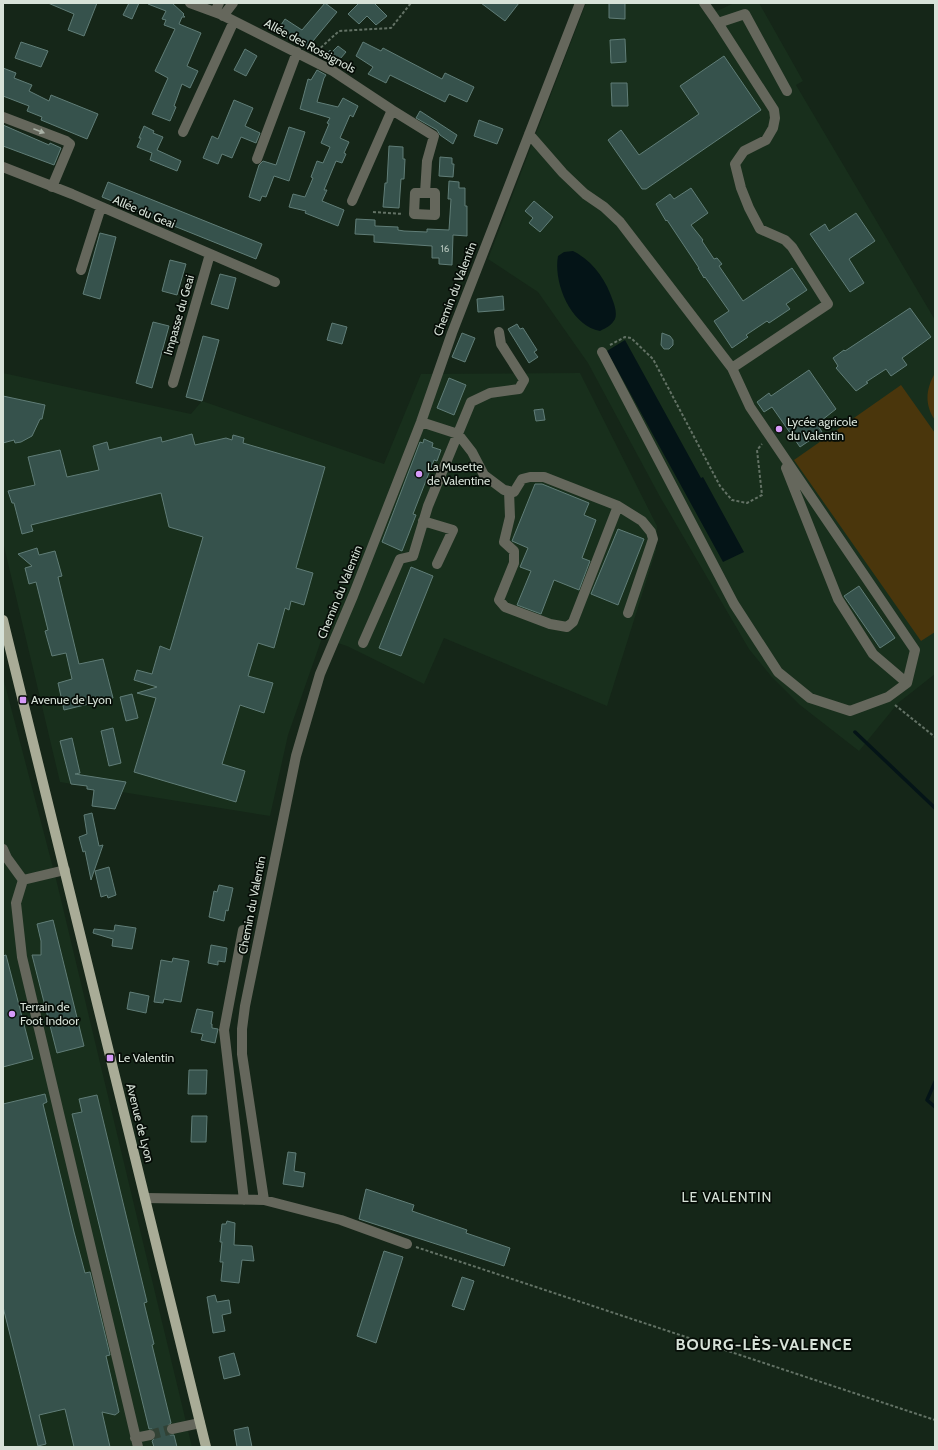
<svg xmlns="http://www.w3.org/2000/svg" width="938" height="1450" viewBox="0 0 938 1450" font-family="Cabin,sans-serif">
<rect width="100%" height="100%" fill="#152618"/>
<path fill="#182f1c" d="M586,3h124l7,8 17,-8h25l44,78 -7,4 139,235v354l-37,29 -39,48 -59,-46 -29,-29 -22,-27 -90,-154 -71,-132 -50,-71 -50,-33z
M3,373l188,41 11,-13 182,63 37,-90 159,-1 77,153 -1,24 -49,156 -163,-68 -20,46 -77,-38 -25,-8 -34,97 -18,81 -210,-34 -57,-240z
M3,677l54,206 135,564h-189z"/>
<path fill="#4a360c" d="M935,373v47c-11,-16 -9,-31 0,-47z
M901,385l34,48v199l-14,9 -127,-181z"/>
<path fill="#041417" d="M573,251c20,10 33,29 40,50 2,5 4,13 2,18 -3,6 -9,9 -15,12 -29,-5 -47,-48 -42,-75l6,-4z
M625,340l76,138 2,-1 41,75 -21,10 -116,-211z"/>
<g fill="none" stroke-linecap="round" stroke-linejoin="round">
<path stroke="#041417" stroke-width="3.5" d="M855,732l80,76
M935,1082l-8,18 8,7"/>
</g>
<path fill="#36524c" stroke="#607d77" d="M48,3h49l-13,33 -16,-6 6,-16z
M129,3h10l-7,16 -9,-4z
M148,3h24l12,11 -1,1 2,2h-3l-3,7 22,9 -14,33 11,5 -8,17 -8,-4 -8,22 2,1 -6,14 -18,-7 16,-36 -13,-7 20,-42 -11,-4 2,-5 -4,-1 4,-8 -18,-7z
M325,3l12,9 -29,35 -17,-7 -14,-9 8,-12 17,11z
M359,3h15l13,13 -11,9 -9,-9 -8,8 -11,-10z
M481,3h38l-14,18z
M609,3h16v16l-16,-1z
M625,39l1,23 -15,1 -1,-23z
M21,42l27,9 -7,16 -26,-9z
M363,42l18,9 2,-3 59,31 3,-6 29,14 -7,15 -18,-8 -4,8 -55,-27 -4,8 -18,-9 5,-7 -17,-11z
M338,46l8,6 -11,13 -12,-7 7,-8 2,2z
M245,49l12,7 -11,20 -12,-6z
M724,56l37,54 -115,79h-4l-34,-49 13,-10 18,25 60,-41 -19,-28z
M3,68l13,5 -2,5 18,7 -3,6 20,10 2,-6 47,19 -11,25 -46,-19 1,-3 -15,-6 2,-5 -26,-10z
M317,70l9,5 -2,3 -7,24 21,5 5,-9 15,8 -5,11 -3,-2 -10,23 9,4 -5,11 2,1 -4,9 -6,-2 -12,29h3l-5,11 22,9 -6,16 -33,-13 1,-2 -17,-4 4,-13 12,3 8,-19 -2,-1 6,-16 6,2 7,-16 -9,-4 8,-19 -2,-1 3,-5 -30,-9 8,-30 3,1z
M611,83h16l1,23h-16z
M234,100l19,8 -8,18 15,7 -4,10 -15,-6 -9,21 -10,-4 -4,10 -15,-6 9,-22 6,3z
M420,111l37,24 -4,9 -13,-9 -3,-5 -21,-12z
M479,120l24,9 -6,15 -23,-8z
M3,125l46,20 1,-2 11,5 -7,17 -51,-19z
M144,126l10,5 -1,2 10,4 -6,13 24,11 -4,10 -27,-11 2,-7 -15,-6 4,-9h-2z
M289,127l16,5 -16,49 -15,-5 -8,21 -4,-1 -2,5 -11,-4 10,-32 4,-4 13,4z
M389,146l14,1v12h2l-1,20h-3l-2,29 -16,-1 2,-24h2z
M440,157l12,1v6h2l-1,13 -14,-1z
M449,181l10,1v6h6v18h2v30l-14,-1 -1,30 -13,-1v-6h-7v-12l-58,-4v-7l-19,-1 1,-15 19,1v6l23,1v3l6,1 23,1v-3l22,1 2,-31h-3z
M108,182l154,62 -6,15 -154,-62z
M691,188l17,25 -17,12 12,15 -1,1 12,18 3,-1 5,6 -3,2 24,35 49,-33 15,22 -21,14 4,5 -21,14 -2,-2 -21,14 2,2 -16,11 -18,-27 15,-10 -24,-34 -1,1 -6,-10h1l-32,-48 -1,1 -10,-17 14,-10 4,5z
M534,201l19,16 -13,15 -11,-9 4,-5 -8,-7z
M856,213l19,28 -26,18 15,24 -14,9 -40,-58 15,-10 4,7z
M100,233l16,4 -16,62 -17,-5z
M170,260l16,4 -9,31 -15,-4z
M220,274l16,4 -8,31 -17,-5z
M503,296l1,14 -26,2 -1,-13z
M910,308l21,29 -29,21 5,7 -16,11 -5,-7 -20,13 2,1 -12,8 -20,-23 2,-2 -5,-8 11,-8 1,1z
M153,322l16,4 -17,62 -16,-5z
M332,323l15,4 -5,17 -15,-4z
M517,324l3,5 3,-1 14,22 -3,2 4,5 -9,6 -21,-34z
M462,333l13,5 -10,24 -13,-5z
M662,333l8,3 3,4v5l-4,4h-5l-3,-4z
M203,336l16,4 -17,61 -16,-4z
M809,370l27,39 -19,15 5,8 -22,15 -28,-40 -8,5 -7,-10 12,-9 2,3z
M449,378l17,7 -12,30 -17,-7z
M3,396l42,9 -3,14h-2l-8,17 -11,6 -6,1 -1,-3 -11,3z
M543,409l2,11 -9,1 -2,-11z
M192,434l3,11 31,-7 6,2 1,-5 11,3 -1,5 82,24 -29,101 17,5 -9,32 -13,-4 -2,9 -4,-2 -11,40 -16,-5 -10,33 25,7 -9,30 -24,-8 -18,59 23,7 -9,31 -102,-30 22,-74 -19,-5 20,-6 -23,-7 3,-10 15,4 8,-28 10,4 33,-113 -34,-10 -8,-34 -130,32 2,6 -11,3 -8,-31h-2l-4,-12 27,-6 -7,-28 32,-7 7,27 32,-7 -6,-24 14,-4 2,8 52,-13 1,5z
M424,439l9,4 -1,4 9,3 -4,11 -3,-1 -21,54 3,1 -14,36 -20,-9 38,-100 3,1z
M535,484h7l47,19 -5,12 12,5 -14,38 8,3 -11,29 -25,-10 -13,34 -24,-9 14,-34 -11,-4 8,-19 -16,-7z
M618,529l26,10 -26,66 -27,-11z
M37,548l2,7 16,-4 7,25 -4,1 21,87 24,-5 10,39 -49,12 -6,-27 14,-4 -6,-26 -14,3 -7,-25 3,-1 -12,-48 -7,2 -4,-16 7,-2 -14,-12z
M411,567l22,9 -32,80 -22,-8z
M859,586l36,52 -15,10 -36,-52z
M132,694l6,24 -12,3 -6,-24z
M113,728l8,35 -12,3 -8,-35z
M72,738l8,35 -5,1 51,8 -11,27 -23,-3 2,-16 -7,-1v-3l-16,-2 -11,-43z
M92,813l7,33 4,-1 -12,35 -6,-29 -2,1 -4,-15 8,-3 -3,-19z
M109,867l7,28 -8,3 -1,-3 -6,2 -6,-26z
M219,885l14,3 -5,23 -2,-1 -2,11 -15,-4 5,-26 3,1z
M53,920l31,126 -27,7 -25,-98h9v-14l-4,-17z
M115,925l21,3 -4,21 -20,-3 1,-7 -20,-6 1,-4 20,2z
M211,945l16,3 -2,14 -7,-1v4l-10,-2z
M6,955l27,104 -30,8v-111z
M173,958l16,3 -8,41 -17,-3 -1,4 -9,-1 7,-42 11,2z
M130,992l19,4 -3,17 -19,-4z
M197,1009l16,3 -2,12h1v4l6,1 -3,14 -14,-3 2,-6 -12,-2z
M189,1070h18l-1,24h-18z
M45,1094l2,8 -4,2 31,128 11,41 5,-1 20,83 -4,1 13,56 -4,3 -13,-3 8,35h-36l-9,-38 -26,6 7,29 -8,2 -35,-139v-203z
M97,1095l50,207 -3,1 10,41 -2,1 19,78 -5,4v4l4,4h4l3,12h-23l-2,-6 4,-4v-4l-4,-4h-3l-77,-315 10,-2 -3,-13z
M192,1116h15l-1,26h-15z
M288,1152l8,1 -2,18 11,2 -2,14 -20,-3z
M366,1189l48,16 -2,6 55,19 -1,3 44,15 -6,18 -145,-47z
M227,1221l8,2 -1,22 18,1 2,15 -12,-1 -3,23 -18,-2 2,-19h-3l2,-20h-2l2,-18h4z
M384,1251l19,6 -27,86 -19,-7z
M462,1277l12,4 -10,29 -12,-4z
M215,1295l2,7 12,-2 2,13 -9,2 3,16 -12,2 -6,-36z
M234,1353l6,22 -16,4 -5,-22z
M248,1427l4,20h-15l-3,-17z"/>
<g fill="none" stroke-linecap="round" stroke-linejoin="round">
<path stroke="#324235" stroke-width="10" stroke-dasharray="10 5" stroke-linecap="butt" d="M150,1435l22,-6"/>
<path stroke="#637265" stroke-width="2" stroke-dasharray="3 2" stroke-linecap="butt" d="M317,51l22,-20 52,-3 20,-25
M373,212l30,2
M610,345l15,-8 6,1 22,21 67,127 12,14 15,3 15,-8 -5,-45 5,-6
M895,705l40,32
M416,1247l519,173"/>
<path stroke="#65675c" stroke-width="10" d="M190,3l30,11 113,57 59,39 42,26 -7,25 -2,32h-10l-1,21 21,1v-22h-10
M215,12l4,-9
M223,16l10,-13
M718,23l27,-9 42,77
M3,117l63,24 4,3 -18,43
M183,132l51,-111
M529,134l34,39 22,21 19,13 16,15 112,146 96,-64 -36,-57 -7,-7 -25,-11 -11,-21 -8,-20 -6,-24 9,-13 22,-11 7,-12 2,-10 -1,-8 -56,-87 -14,-20
M257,159l40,-107
M3,167l69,27 203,88
M352,201l40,-91
M81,270l20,-63
M602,352l132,252 44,68 32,26 40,13 38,-14 19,-14 8,-33 -165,-243 -18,-39
M173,383l37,-129
M421,422l37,12 14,18 12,23 20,15 10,2 8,-13 8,-2h14l74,29 24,15 9,11 2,7 -25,74
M786,468l52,131 35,55 34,29
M509,491l1,26 -6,25 10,9v12l-15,37 6,7 45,17 17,3 6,-5 45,-116
M423,521l30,9 -16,34
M363,643l37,-84 13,-3 15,-50 43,-104 19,-9 29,-4 5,-9 -23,-36 -2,-12
M3,849l4,9 16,22 -7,23 6,54 116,490
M23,880l42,-10
M243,930l-19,100 20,170
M145,1198l119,2 -22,-146v-25l3,-23 51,-250 24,-82 33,-78 68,-174 31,-89 128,-330
M264,1200l77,20 66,24
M172,1429l28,-6
M135,1438l15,-3"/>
<path stroke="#a9ac97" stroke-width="10" d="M3,620l203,827"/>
</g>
<defs><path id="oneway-solid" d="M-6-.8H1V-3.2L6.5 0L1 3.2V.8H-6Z"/></defs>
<use fill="#a9b1a6" href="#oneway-solid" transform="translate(39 131) rotate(21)"/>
<g fill="#d79bf9" stroke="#060d07" stroke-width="1.5">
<circle cx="779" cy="429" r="4"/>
<circle cx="419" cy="474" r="4"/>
<rect x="19" y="696" width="8" height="8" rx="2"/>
<circle cx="12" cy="1014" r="4"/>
<rect x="106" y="1054" width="8" height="8" rx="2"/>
</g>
<g text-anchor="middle" stroke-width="3.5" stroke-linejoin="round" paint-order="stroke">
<g font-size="10" fill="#afbeb5">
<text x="445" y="252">16</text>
</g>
<g font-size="12" fill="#d7e2d8" stroke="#060d07">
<text transform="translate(310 46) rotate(28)" y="4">Allée des Rossignols</text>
<text transform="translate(144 212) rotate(23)" y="4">Allée du Geai</text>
<text transform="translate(455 289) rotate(-69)" y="4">Chemin du Valentin</text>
<text transform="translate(179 315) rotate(-74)" y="4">Impasse du Geai</text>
<text transform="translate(340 592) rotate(-68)" y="4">Chemin du Valentin</text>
<text transform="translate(252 905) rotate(-79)" y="4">Chemin du Valentin</text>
<text transform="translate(140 1123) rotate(76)" y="4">Avenue de Lyon</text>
</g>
<g font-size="12" fill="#d7e2d8" stroke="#060d07" text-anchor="start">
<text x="787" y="426">Lycée agricole<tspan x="787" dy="14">du Valentin</tspan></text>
<text x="427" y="471">La Musette<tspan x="427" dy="14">de Valentine</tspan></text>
<text x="31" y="704">Avenue de Lyon</text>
<text x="20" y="1011">Terrain de<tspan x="20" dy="14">Foot Indoor</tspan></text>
<text x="118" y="1062">Le Valentin</text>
</g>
<g font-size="14" letter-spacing="1" fill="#d7e2d8" stroke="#060d07">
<text x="727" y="1202">LE VALENTIN</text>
</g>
<g font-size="16" font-weight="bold" letter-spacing="1" fill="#d7e2d8" stroke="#060d07">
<text x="764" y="1350">BOURG-LÈS-VALENCE</text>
</g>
</g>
<rect width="938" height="1450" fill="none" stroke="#d7e2d8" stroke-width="8"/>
</svg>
